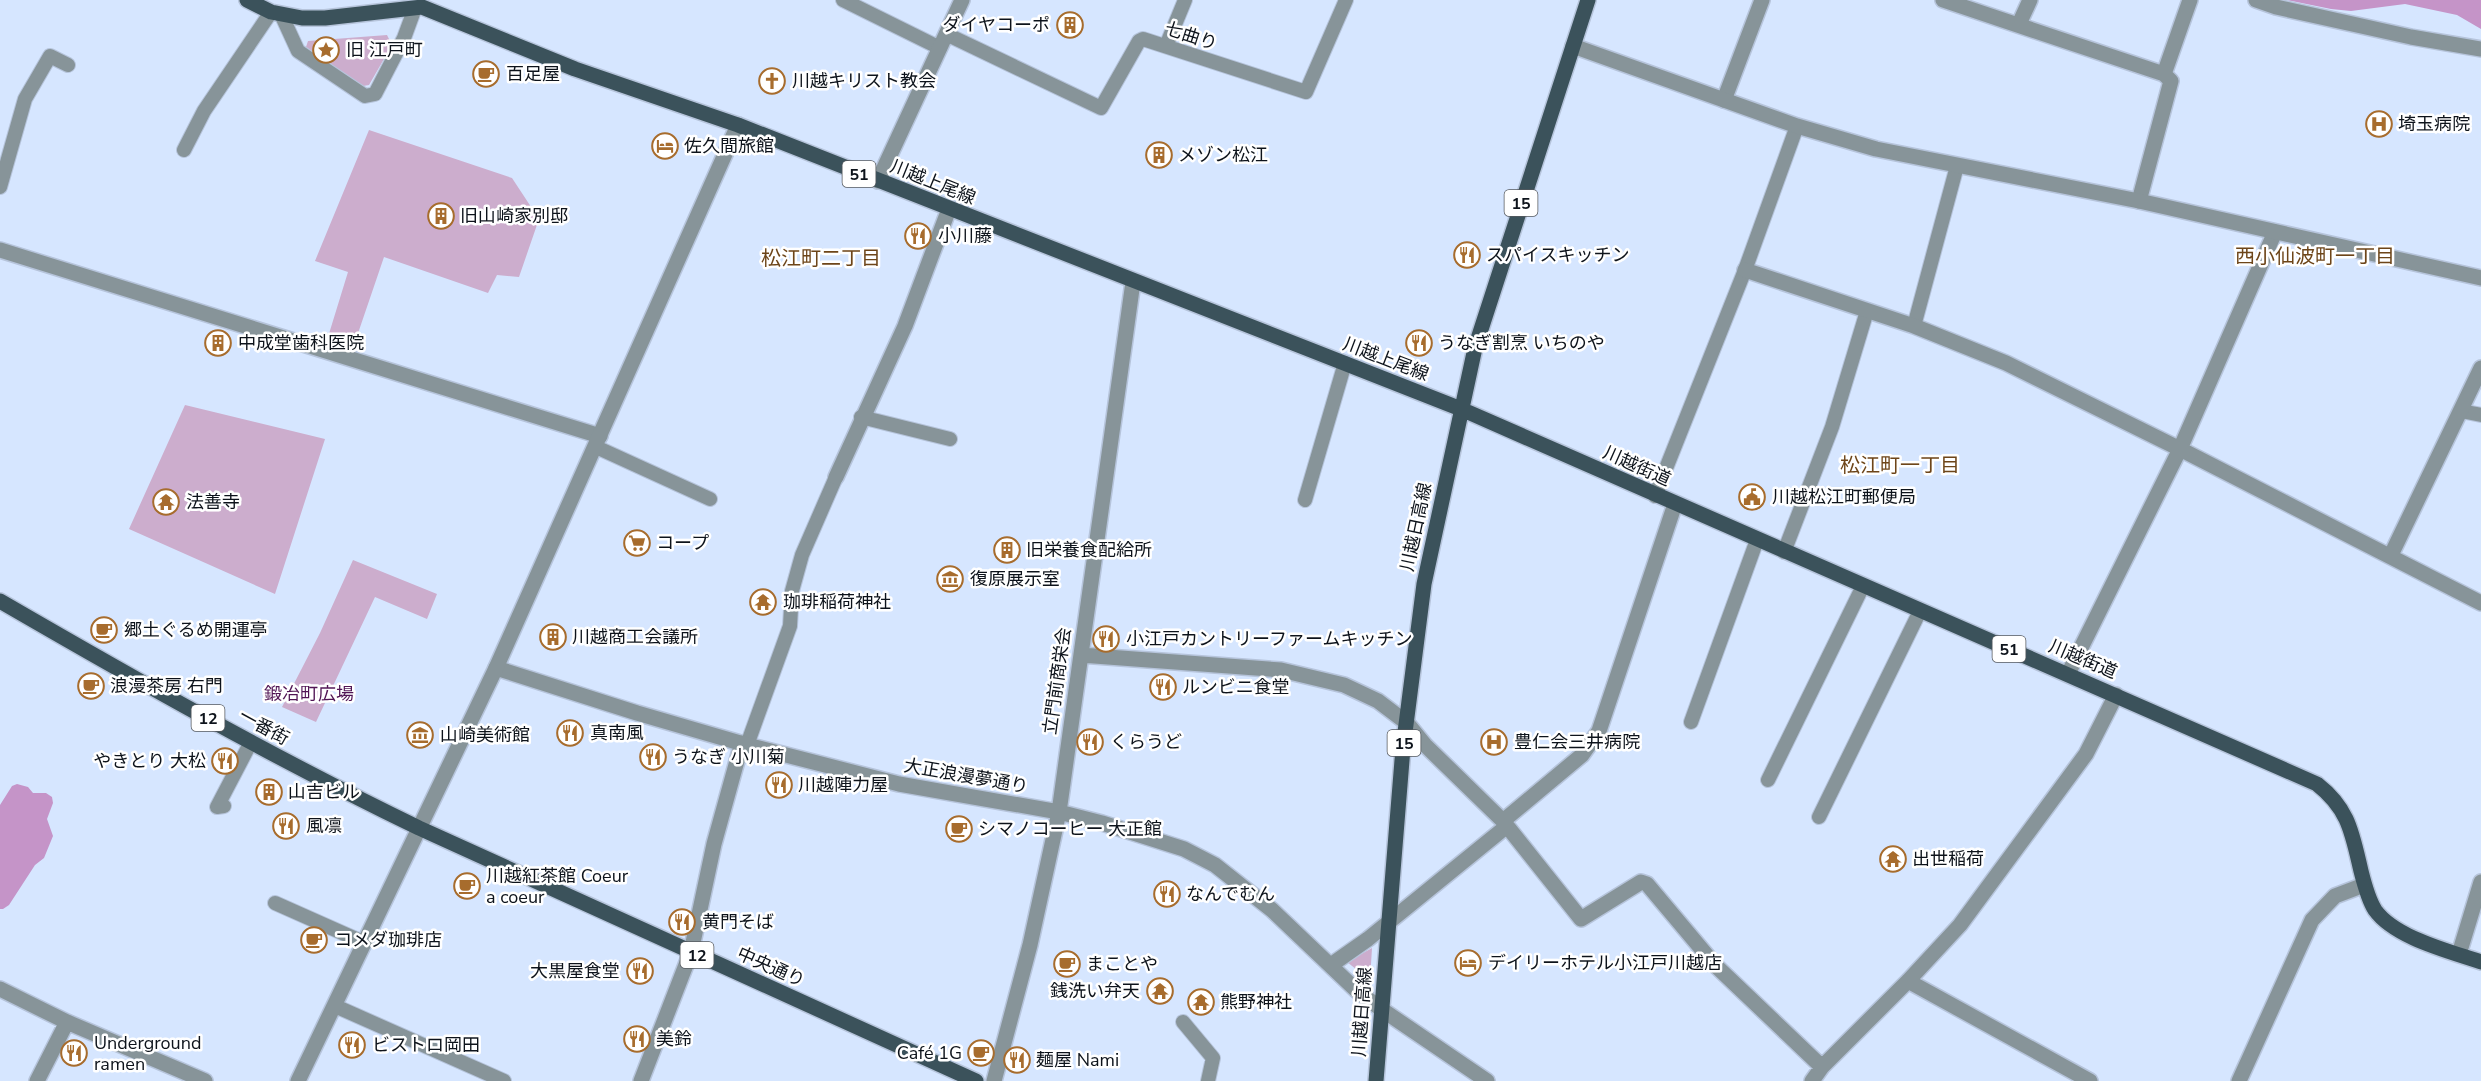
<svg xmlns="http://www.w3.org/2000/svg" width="2481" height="1081" viewBox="0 0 2481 1081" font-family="'Nunito Sans','Noto Sans JP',sans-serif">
<rect width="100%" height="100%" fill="#d6e6ff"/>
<path fill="#ccadcd" d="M387,35l5,10 -23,40 -6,1 -57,-39 2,-6z
M369,130l143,48 27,41 -20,58 -22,-2 -9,18 -104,-36 -30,88 -26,-8 20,-65 -33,-11z
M185,405l140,34 -50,155 -146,-65z
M353,560l84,34 -10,25 -52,-22 -59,125 -34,-15 38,-74z
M1372,948l-2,32 -23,-18z"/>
<path fill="#c594c8" d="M2287,0h194v29l-24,-14 -52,-11 -54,7 -20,-2z
M17,784l11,3 5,6h13l6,4 1,6 -6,16 6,17 -9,22 -9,7 -26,40 -6,4h-3v-104l12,-19z"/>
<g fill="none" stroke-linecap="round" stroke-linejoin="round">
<g stroke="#b6c4db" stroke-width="16">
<path id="service" d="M843,0l97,48
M281,14l17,37 67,45 10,-2 29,-56 11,-30
M946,34l155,74 38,-67 4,-2 163,53 40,-92
M1166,46l19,-46
M184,150l20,-39 67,-99
M0,187l25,-88 25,-43 18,9
M1914,326l43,-160
M2461,411l20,4
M861,417l89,22
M596,447l114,52
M1655,496l90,-226 52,-144
M1305,500l40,-137
M1784,552l48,-125 35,-116
M1691,722l66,-182
M747,745l43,-119 2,-35 10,-36 34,-78
M1768,780l95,-194
M224,806l-7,1 34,-65
M1819,817l101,-206
M275,903l90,40
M335,1006l169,75
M1183,1022l30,36 -5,23"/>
</g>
<g stroke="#b6c4db" stroke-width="18">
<path id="minor" d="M1943,0l221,74 7,7 -32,120
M2256,0l20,7 135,30 70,12
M2019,24l11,-24
M2164,74l26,-74
M1724,100l38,-100
M878,181l84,-181
M0,250l600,186
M1745,270l169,56 92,37 174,86 301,154
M836,477l69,-151 44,-117
M2391,555l90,-187
M1081,655l200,15 63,15 34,16 29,22 18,22 78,76 78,98 60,-37 6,2 68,81 107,102
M496,668l141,45 110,32 152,39 160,28 43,11 82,26 31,16 57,45 83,79 26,20 106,72
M2068,674l112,-225 95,-217
M1503,821l79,-66 17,-24 76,-227
M2459,954l22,-72
M1331,965l37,-26 139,-113
M1908,981l182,100
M0,989l67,33 138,59
M37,1081l30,-59
M641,1081l50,-129 23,-108 28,-101
M994,1081l36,-136 29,-133 74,-530
M1812,1081l10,-14 86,-86 52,-56 126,-171 30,-59
M2239,1081l73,-161 23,-24 29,-11"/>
</g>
<g stroke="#b6c4db" stroke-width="18">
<path id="tertiary" d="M1573,46l224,80 79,23 263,52 342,77
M298,1081l198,-413 242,-543"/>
</g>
<g stroke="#b6c4db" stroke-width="18">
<path id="primary" d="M247,0l24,12 31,6h23l97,-11 153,62 163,56 723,284 856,375c32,25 35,49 44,87 3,12 7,28 14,39 20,28 74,41 106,52
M0,601c138,80 276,158 419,227l557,253
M1376,1081l27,-333 21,-164 51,-236 113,-348"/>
</g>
<use href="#service" stroke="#879499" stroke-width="14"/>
<use href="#minor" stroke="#879499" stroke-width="15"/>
<use href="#tertiary" stroke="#879499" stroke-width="15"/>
<use href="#primary" stroke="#3b525b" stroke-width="15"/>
</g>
<defs>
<g id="building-ring" transform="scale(1.35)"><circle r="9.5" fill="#fff" stroke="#a76c2d" stroke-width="1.5"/><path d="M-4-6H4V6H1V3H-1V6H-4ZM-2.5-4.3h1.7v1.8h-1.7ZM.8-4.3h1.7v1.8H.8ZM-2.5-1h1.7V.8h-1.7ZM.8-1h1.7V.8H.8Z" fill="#a76c2d"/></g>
<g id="sight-ring" transform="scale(1.35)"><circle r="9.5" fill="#fff" stroke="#a76c2d" stroke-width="1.5"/><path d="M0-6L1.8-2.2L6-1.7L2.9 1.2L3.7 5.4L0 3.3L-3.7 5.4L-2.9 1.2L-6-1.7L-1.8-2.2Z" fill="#a76c2d"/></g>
<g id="cafe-ring" transform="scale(1.35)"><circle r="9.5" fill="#fff" stroke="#a76c2d" stroke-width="1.5"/><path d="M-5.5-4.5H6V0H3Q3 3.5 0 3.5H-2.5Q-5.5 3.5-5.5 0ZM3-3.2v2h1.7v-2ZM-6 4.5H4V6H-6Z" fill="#a76c2d"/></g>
<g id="church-ring" transform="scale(1.35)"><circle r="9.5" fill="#fff" stroke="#a76c2d" stroke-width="1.5"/><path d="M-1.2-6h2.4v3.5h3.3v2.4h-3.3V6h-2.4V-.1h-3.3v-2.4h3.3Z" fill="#a76c2d"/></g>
<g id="hospital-ring" transform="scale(1.35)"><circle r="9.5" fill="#fff" stroke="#a76c2d" stroke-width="1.5"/><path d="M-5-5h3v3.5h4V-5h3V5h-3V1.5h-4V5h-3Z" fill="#a76c2d"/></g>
<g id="hotel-ring" transform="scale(1.35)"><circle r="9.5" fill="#fff" stroke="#a76c2d" stroke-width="1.5"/><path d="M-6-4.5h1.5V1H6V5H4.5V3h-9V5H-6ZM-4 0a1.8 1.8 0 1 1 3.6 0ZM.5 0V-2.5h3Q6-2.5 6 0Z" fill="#a76c2d"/></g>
<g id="restaurant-ring" transform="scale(1.35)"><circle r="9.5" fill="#fff" stroke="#a76c2d" stroke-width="1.5"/><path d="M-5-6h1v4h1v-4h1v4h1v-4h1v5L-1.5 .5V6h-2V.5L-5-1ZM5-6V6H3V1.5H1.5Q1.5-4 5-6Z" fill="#a76c2d"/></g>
<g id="civic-ring" transform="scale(1.35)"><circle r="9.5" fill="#fff" stroke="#a76c2d" stroke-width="1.5"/><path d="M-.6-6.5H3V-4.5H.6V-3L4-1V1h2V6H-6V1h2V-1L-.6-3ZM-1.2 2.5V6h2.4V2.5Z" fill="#a76c2d"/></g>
<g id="temple-ring" transform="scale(1.35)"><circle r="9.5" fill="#fff" stroke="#a76c2d" stroke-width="1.5"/><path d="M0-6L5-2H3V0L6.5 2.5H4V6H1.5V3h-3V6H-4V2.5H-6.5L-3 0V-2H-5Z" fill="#a76c2d"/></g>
<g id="supermarket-ring" transform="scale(1.35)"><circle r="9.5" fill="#fff" stroke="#a76c2d" stroke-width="1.5"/><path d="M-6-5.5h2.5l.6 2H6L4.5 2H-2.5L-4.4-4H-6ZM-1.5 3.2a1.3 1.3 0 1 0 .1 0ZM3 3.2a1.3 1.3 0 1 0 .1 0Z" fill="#a76c2d"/></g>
<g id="museum-ring" transform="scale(1.35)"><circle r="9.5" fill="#fff" stroke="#a76c2d" stroke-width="1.5"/><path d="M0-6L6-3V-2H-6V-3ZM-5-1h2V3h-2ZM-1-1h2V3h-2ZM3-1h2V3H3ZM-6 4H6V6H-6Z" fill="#a76c2d"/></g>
</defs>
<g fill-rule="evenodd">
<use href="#building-ring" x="1070" y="25"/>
<use href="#sight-ring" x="326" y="50"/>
<use href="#cafe-ring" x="486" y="74"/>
<use href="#church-ring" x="772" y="81"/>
<use href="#hospital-ring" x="2379" y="124"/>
<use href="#hotel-ring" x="665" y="146"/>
<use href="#building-ring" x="1159" y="155"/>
<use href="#building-ring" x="441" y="216"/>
<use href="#restaurant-ring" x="918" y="236"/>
<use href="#restaurant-ring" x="1467" y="255"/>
<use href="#building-ring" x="218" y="343"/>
<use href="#restaurant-ring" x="1419" y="343"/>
<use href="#civic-ring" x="1752" y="497"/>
<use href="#temple-ring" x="166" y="502"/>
<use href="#supermarket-ring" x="637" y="543"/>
<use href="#building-ring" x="1007" y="550"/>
<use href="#museum-ring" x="950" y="579"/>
<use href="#temple-ring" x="763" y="602"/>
<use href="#cafe-ring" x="104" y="630"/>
<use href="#building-ring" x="553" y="637"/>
<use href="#restaurant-ring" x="1106" y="639"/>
<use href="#cafe-ring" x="91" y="686"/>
<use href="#restaurant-ring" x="1163" y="687"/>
<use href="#restaurant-ring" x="570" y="733"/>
<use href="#museum-ring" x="420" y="735"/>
<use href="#restaurant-ring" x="1090" y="742"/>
<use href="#hospital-ring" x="1494" y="742"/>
<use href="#restaurant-ring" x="653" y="757"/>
<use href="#restaurant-ring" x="225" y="761"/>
<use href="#restaurant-ring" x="779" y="785"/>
<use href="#building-ring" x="269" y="792"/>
<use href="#restaurant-ring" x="286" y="826"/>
<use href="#cafe-ring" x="959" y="829"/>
<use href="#temple-ring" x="1893" y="859"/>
<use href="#cafe-ring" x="467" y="886"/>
<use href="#restaurant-ring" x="1167" y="894"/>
<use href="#restaurant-ring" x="682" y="922"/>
<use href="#cafe-ring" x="314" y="940"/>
<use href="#hotel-ring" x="1468" y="963"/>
<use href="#cafe-ring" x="1067" y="964"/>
<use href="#restaurant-ring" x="640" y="971"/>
<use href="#temple-ring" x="1160" y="991"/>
<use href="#temple-ring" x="1201" y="1002"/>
<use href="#restaurant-ring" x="637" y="1039"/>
<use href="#restaurant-ring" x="352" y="1045"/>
<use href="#restaurant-ring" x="74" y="1053"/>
<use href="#cafe-ring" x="981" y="1053"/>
<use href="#restaurant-ring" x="1017" y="1060"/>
</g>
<g text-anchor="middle" stroke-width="5" stroke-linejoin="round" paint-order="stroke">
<g fill="#fff" stroke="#565a5f" stroke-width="1.5">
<rect x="842.5" y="161" width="33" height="26" rx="4.5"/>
<rect x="1504.5" y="190" width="33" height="26" rx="4.5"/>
<rect x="1992.5" y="636" width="33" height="26" rx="4.5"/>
<rect x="191.5" y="705" width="33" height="26" rx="4.5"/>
<rect x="1387.5" y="730" width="33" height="26" rx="4.5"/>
<rect x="680.5" y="942" width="33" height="26" rx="4.5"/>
</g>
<g font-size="16" font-weight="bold" fill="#0d131b">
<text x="859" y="180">51</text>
<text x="1521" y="209">15</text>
<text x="2009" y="655">51</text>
<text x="208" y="724">12</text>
<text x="1404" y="749">15</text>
<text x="697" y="961">12</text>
</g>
<g font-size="18" fill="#0d131b" stroke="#fff" text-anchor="start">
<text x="1050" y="31" text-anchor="end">ダイヤコーポ</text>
<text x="346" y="56">旧 江戸町</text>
<text x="506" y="80">百足屋</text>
<text x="792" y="87">川越キリスト教会</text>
<text x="2398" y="130">埼玉病院</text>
<text x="684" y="152">佐久間旅館</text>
<text x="1178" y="161">メゾン松江</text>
<text x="460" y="222">旧山崎家別邸</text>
<text x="938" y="242">小川藤</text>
<text x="1486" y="261">スパイスキッチン</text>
<text x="238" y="349">中成堂歯科医院</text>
<text x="1438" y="349">うなぎ割烹 いちのや</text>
<text x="1772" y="503">川越松江町郵便局</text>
<text x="186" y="508">法善寺</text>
<text x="656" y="549">コープ</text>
<text x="1026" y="556">旧栄養食配給所</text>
<text x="970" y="585">復原展示室</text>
<text x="783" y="608">珈琲稲荷神社</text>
<text x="124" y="636">郷土ぐるめ開運亭</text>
<text x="572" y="643">川越商工会議所</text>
<text x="1126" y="645">小江戸カントリーファームキッチン</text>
<text x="110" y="692">浪漫茶房 右門</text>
<text x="1182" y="693">ルンビニ食堂</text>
<text x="590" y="739">真南風</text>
<text x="440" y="741">山崎美術館</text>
<text x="1110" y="748">くらうど</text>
<text x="1514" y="748">豊仁会三井病院</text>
<text x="672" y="763">うなぎ 小川菊</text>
<text x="206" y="767" text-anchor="end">やきとり 大松</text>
<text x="798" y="791">川越陣力屋</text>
<text x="288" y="798">山吉ビル</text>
<text x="306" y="832">風凛</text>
<text x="978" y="835">シマノコーヒー 大正館</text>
<text x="1912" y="865">出世稲荷</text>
<text x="486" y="882">川越紅茶館 Coeur<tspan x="486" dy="21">a coeur</tspan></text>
<text x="1186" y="900">なんでむん</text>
<text x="702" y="928">黄門そば</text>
<text x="334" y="946">コメダ珈琲店</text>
<text x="1488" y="969">デイリーホテル小江戸川越店</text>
<text x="1086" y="970">まことや</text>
<text x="620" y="977" text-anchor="end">大黒屋食堂</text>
<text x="1140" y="997" text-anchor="end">銭洗い弁天</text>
<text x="1220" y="1008">熊野神社</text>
<text x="656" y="1045">美鈴</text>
<text x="94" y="1049">Underground<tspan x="94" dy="21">ramen</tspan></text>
<text x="372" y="1051">ビストロ岡田</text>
<text x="962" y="1059" text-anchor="end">Café 1G</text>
<text x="1036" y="1066">麺屋 Nami</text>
</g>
<g font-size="18" fill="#0d131b" stroke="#fff">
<text transform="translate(1191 36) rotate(18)" y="6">七曲り</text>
<text transform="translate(933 182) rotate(22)" y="6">川越上尾線</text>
<text transform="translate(1386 359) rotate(21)" y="6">川越上尾線</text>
<text transform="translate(1637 466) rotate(24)" y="6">川越街道</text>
<text transform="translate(1416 527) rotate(-78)" y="6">川越日高線</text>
<text transform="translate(2083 659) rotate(23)" y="6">川越街道</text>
<text transform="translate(1057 681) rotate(-82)" y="6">立門前商栄会</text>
<text transform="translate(264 727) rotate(29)" y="6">一番街</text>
<text transform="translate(966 776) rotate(10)" y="6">大正浪漫夢通り</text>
<text transform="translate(771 967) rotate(24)" y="6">中央通り</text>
<text transform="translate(1362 1012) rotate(-86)" y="6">川越日高線</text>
</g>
<g font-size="18" fill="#501454" stroke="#fff">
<text x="309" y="700">鍛冶町広場</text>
</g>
<g font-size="20" fill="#6d4519" stroke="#fff">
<text x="2315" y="263">西小仙波町一丁目</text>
<text x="821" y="265">松江町二丁目</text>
<text x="1900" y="472">松江町一丁目</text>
</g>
</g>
</svg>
